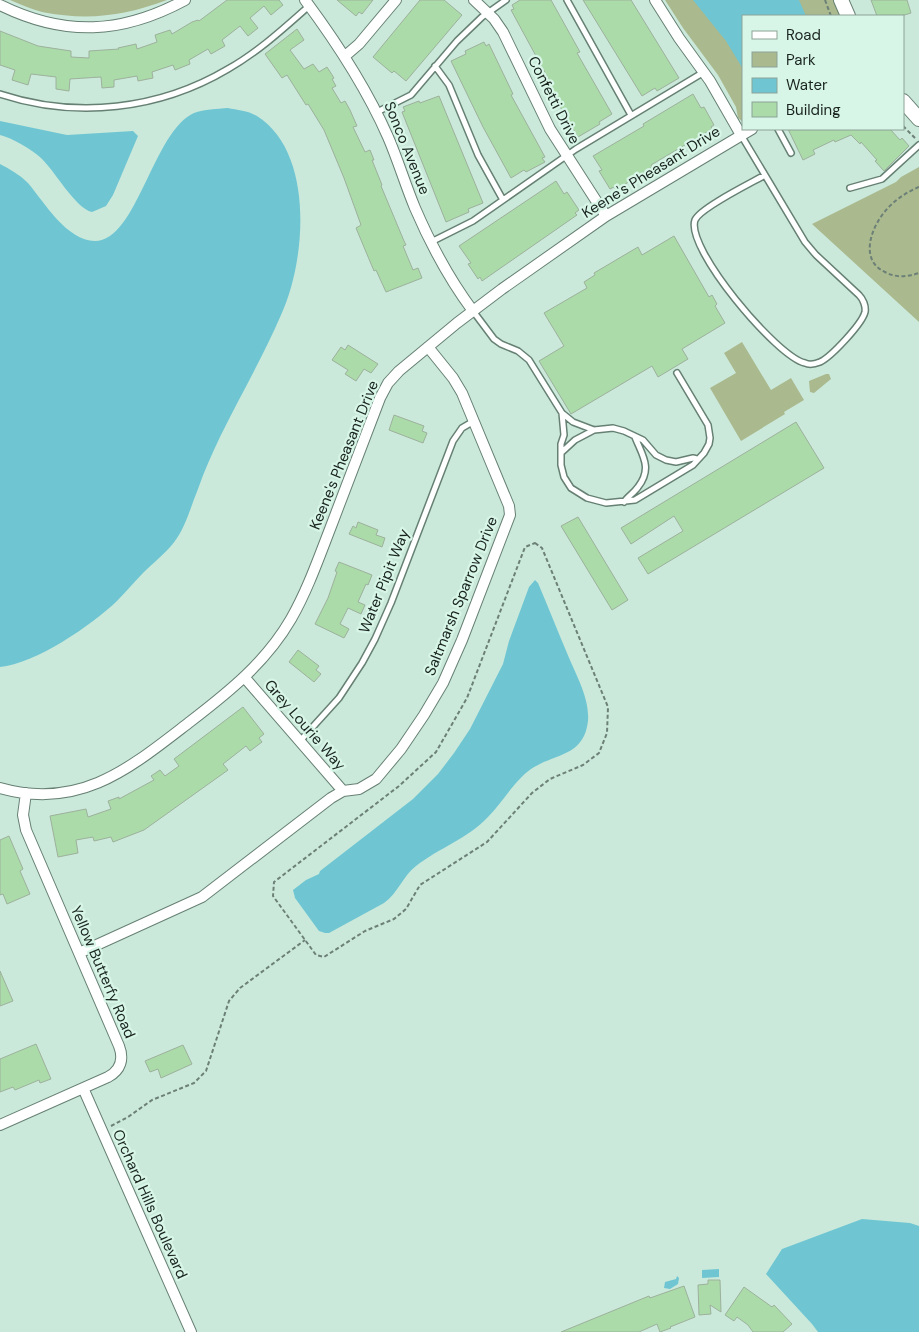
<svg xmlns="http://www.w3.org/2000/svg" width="919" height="1332" viewBox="0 0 919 1332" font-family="'DM Sans',sans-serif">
<rect width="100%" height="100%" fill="#cbe9db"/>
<path fill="#aab98e" d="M10,0h157c-43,16 -79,21 -125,12 -11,-3 -22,-8 -32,-12z
M665,0h171l5,16h-98v106l-5,-4 -2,-11 -18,-32 -35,-47z
M919,167v155l-107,-98 84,-42 5,-5z
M742,342l29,48 20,-12 13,22 -20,12 1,2 -44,27 -31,-53 26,-15 -12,-20z
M826,374h3l2,5 -17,14 -4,-1 -1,-11z"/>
<path fill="#6fc6d2" d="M693,0h106l7,16h-63v53l-17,-28z
M228,108c9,2 21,3 29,8 58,37 49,145 24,199 -18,42 -41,81 -61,122 -8,17 -16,34 -22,52 -7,17 -12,37 -23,52 -9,12 -22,22 -32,32 -9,9 -17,19 -26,28 -25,24 -82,63 -117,66v-503c10,5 20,11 28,19 16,19 39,58 67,58 42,0 58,-110 99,-128 10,-4 23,-4 34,-5z
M0,121l67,14 66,-4 5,5 -25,59 -7,11 -14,6c-17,-4 -37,-41 -51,-54 -10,-9 -29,-20 -41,-23z
M535,580l3,3c10,23 19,47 29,70 8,20 23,45 21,68 -4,36 -33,32 -57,48 -17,12 -28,33 -43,48 -21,22 -49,31 -72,49 -13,10 -18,27 -32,37l-55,30h-4l-6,-2 -24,-33 -2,-8 13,-10 13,-6 1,-3 93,-72 25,-25 16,-21 16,-24 33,-65 6,-23 20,-54z
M862,1219l48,4 9,3v106h-101l-6,-8 -46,-50 16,-25z
M719,1269v8l-17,1v-8z
M677,1276l2,2 -1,6 -8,5 -6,-1 1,-6 11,-3z"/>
<path fill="#aadba9" stroke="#9db19c" d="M227,0h52l4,5 -12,10 -7,-9 -14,12 8,10 -10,8 -8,-10 -18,14 3,6 -14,8 -3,-5 -19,11 1,4 -15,6 -2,-5 -21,7 1,6 -15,3 -1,-5 -23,4v7l-12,1 -1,-11 -31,2 -1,12 -13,-2v-12l-25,-3 -3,11 -16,-5 3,-10 -15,-5v-34l38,15 33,5v6l18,1v-7l30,-2 -1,-1 18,-4 1,5 20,-7 -2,-7 15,-5 2,4 20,-12 6,-2 1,1z
M337,0h36l-11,14 -3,-2 -3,4z
M420,0h24l18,15 -56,66 -12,-10 -2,2 -19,-16z
M520,0h31l29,52 -3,1 35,61 -13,8 1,2 -22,13 -25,-42 -7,-14 3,-1 -38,-70 3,-1 -2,-4z
M583,0h48l48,78 -22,13 -2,-3 -13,8z
M871,0h36l4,13 -10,3h-24z
M297,29l7,11 -14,10 14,19 9,-5 6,8 8,-5 7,11 -2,1 4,7 -4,2 9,15 4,-2 5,9 7,16 -4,1 12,25 5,-2 4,10h-2l10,25 -1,1 23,55 2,4 -3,1 10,24 5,-2 4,10 -36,14 -10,-22 -2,1 -18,-43 5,-3 -17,-47 -20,-48 -16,-26 -2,1 -19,-30 -5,3 -17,-24z
M484,42l2,4 3,-2 24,50 -2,1 34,62 -3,1 3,4 -19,10 -2,-2 -13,8 -28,-51 -32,-66 15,-7 -1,-3z
M693,94l8,14 3,-1 10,18 -3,2 1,2 -61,36 1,2 -36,23 -2,-3 -4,2 -11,-18 3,-1 -9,-14 51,-30 -1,-2z
M439,96l44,107 -15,6 1,3 -23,10 -44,-110 3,-1 -2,-4 16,-6 1,2z
M788,129h102l10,11 2,-2 7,8 -25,25 -9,-10 2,-1 -16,-18 -1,2 -9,-9 -16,7 -1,-2 -21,10 2,4 -12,6z
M556,181l8,13 3,-2 12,18 -4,3 2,2 -95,66 -2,-4 -2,2 -10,-15 3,-1 -12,-17z
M674,236l35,61 3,-2 5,9 -2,2 10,17 -43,26 6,10 -30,18 -6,-11 -81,48 -32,-53 25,-15 -20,-33 43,-25 -3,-6 11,-7 -1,-2 44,-26 4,8z
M348,345l30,19 -7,9 -7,-4 -8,12 -11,-7 3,-4 -16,-10 9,-13 4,3z
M394,415l30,11 -2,5 5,2 -4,10 -34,-13z
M796,422l28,46 -176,106 -10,-16 45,-27 -9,-15 -43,28 -10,-16z
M578,517l50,83 -16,10 -51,-84z
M358,522l20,8 -2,5 9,3 -3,9 -33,-13 4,-8 3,2z
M339,562l33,13 -4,10 -2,-1 -8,18 7,3 -4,9 -13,-6 -8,16 9,5 -5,9 -29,-14 13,-26 9,-26 -2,-1z
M298,650l21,16 -3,4 5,4 -7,8 -25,-20z
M243,707l21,27 -5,4 3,4 -12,9 -4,-5 -23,18 5,6 -84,60 -31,12 -2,-5 -17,4 -1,-4 -17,3 2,13 -20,4 -8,-41 36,-7 2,8 23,-8 -3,-8 11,-4v2l35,-19 -3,-4 9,-6 5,6 14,-10 -5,-7z
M9,836l14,33 -3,2 10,23 -23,10 -4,-10 -3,1v-55z
M0,971l13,30 -13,5z
M36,1044l15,35 -11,4 -1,-3 -24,10 -2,-3 -13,5v-33z
M183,1045l9,19 -31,14 -3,-9 -8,3 -5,-11z
M708,1280h12l1,32 -11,-7 1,9 -12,1 -1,-30 10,-1z
M684,1286l11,31 -25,10 1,1 -11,4 -3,-8 -18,8h-78l88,-36 1,2z
M744,1287l28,20 2,-2 18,19 -9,8h-30l-5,-7 -11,-8 -3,4 -9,-6z"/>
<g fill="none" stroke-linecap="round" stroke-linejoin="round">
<g stroke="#668174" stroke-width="8">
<path id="lane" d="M567,0l64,115
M435,66l14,19 29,70 25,45
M0,94c76,25 159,16 228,-25 30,-17 55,-40 81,-63
M377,112l34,-17 46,-54 25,-24 24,-17
M778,129l13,24
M741,135l64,107 11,13 43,40c4,4 7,11 6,17 -3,12 -34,45 -45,50 -5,2 -11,3 -15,1 -28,-6 -120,-115 -110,-143 5,-12 56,-37 70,-45
M850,188l32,-9 37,-34
M431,242l42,-21 103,-72 128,-77
M473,311l21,28 7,5 17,7 11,9 33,53 11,9 21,8 19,-2 11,3 19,9 13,15 10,5 10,2 17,-4 4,1
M562,413l2,22 -3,9v21l3,12 7,11 16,10 19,5 29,-3 58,-35 11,-12 5,-9 1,-6 -2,-13 -31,-52
M562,452l13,-12 19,-10
M624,502c4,-6 10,-9 14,-15 15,-19 4,-32 -3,-50
M300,741l39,-43 23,-35 13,-24 16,-36 62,-162 9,-13 12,-7"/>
</g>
<g stroke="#668174" stroke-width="12">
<path id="street" d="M305,0c32,43 61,87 83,137 10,23 17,47 27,71 16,37 34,71 58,103
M474,0l20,19 9,13 47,97 56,87
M655,0l24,38 31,43 31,54
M0,5c65,32 122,29 185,-5
M345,56l14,-12 37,-44
M245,678l98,113
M0,788c81,23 131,-21 191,-67 39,-30 75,-59 100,-102 16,-28 27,-59 39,-90 16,-43 33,-87 50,-131l8,-15 11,-12 58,-48 45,-34 104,-73 146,-87
M79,953l123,-56 129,-99 12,-7 16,-2 17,-10 25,-30 23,-34 19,-32 19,-43 48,-125 -1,-9 -47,-113 -9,-15 -25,-31
M83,1088l108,244
M0,1125l108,-48c13,-7 16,-18 11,-31l-93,-216 -3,-15 3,-22"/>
</g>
<g stroke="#668174" stroke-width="16">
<path id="secondary" d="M841,0l7,16
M903,101l16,18"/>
</g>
<path stroke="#6c8077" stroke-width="2" stroke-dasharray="4 2.5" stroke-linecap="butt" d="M825,0l6,16
M903,126l13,13
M919,187c-12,5 -23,12 -32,22 -15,16 -29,51 -2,63 11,6 22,5 34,1
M535,543l7,5 66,159 -1,26 -8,20 -16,12 -33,14 -18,14 -45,49 -67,43 -14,24 -12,10 -29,12 -41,26 -8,-2 -43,-59 1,-14 125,-96 37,-34 31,-54 58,-151z
M111,1126l17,-9 24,-17 42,-17 12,-12 23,-70 11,-13 65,-48"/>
<use href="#lane" stroke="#fff" stroke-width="5"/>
<use href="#street" stroke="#fff" stroke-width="10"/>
<use href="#secondary" stroke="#fff" stroke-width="14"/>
</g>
<g text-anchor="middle" stroke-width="4.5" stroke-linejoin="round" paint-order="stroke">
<g font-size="15" fill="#19241f" stroke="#d8f6e8">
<text transform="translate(554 100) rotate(63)" y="5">Confetti Drive</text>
<text transform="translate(407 148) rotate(68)" y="5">Sonco Avenue</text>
<text transform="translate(651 172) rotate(-32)" y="5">Keene's Pheasant Drive</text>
<text transform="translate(344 455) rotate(-68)" y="5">Keene's Pheasant Drive</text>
<text transform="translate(384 581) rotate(-68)" y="5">Water Pipit Way</text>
<text transform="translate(461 596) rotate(-68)" y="5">Saltmarsh Sparrow Drive</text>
<text transform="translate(305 725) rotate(49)" y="5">Grey Lourie Way</text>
<text transform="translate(103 972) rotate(67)" y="5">Yellow Butterfy Road</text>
<text transform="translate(150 1204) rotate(66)" y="5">Orchard Hills Boulevard</text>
</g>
</g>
<rect x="742" y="15" width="162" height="115" fill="#d8f6e8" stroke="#8ca298"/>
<rect x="752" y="31" width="25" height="8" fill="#ffffff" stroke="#8ca298"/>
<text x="786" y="40" font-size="15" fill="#19241f">Road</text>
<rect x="752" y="52" width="25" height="15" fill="#aab98e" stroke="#8ca298"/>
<text x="786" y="65" font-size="15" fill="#19241f">Park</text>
<rect x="752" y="78" width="25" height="15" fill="#6fc6d2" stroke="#8ca298"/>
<text x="786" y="90" font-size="15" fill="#19241f">Water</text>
<rect x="752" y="102" width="25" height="15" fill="#aadba9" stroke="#8ca298"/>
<text x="786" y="115" font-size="15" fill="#19241f">Building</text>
</svg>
